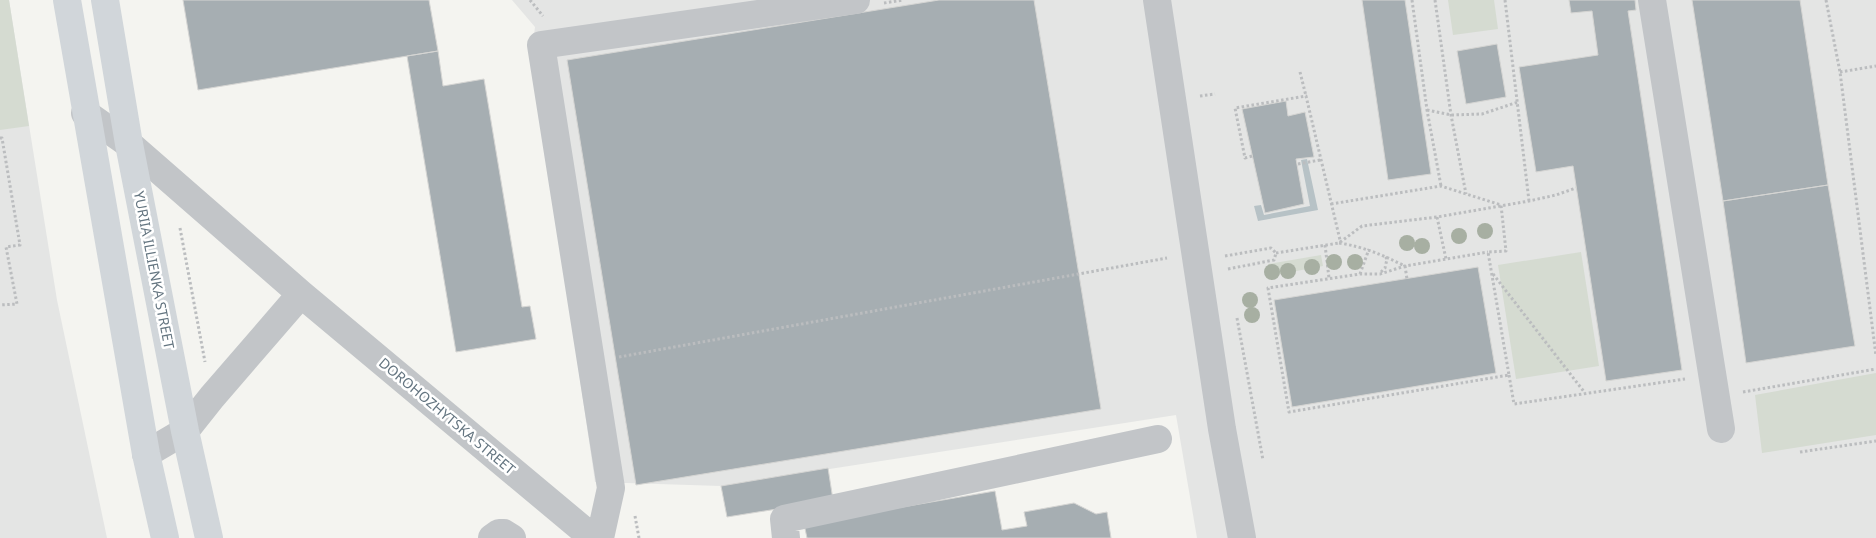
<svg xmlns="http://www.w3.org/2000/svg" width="1876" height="538" viewBox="0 0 1876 538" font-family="'Noto Sans',sans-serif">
<rect width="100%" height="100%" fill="#f4f4f0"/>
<path fill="#e4e5e4" d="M0,0h9l48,300 50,238h-107z
M512,0h1364v538h-679l-21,-123 -455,71 -126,-4 -63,-432 3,-23z"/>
<path fill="#d5dbd1" d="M0,0h9l20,126 -29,4z
M1448,0h46l4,29 -45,6z
M1581,252l18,114 -83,13 -18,-114z
M1321,255l2,11 -53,10 -2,-12z
M1876,373v62l-114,18 -7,-58z"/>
<path fill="#b7c2c6" d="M1307,159l11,51 -60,11 -4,-15 7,-1 3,10 46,-9 -9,-46z"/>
<path fill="#a6aeb2" stroke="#d5d5d3" d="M183,0h246l9,51 -240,39z
M939,0h95l67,409 -465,76 -69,-425z
M1362,0h43l26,174 -43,6z
M1569,0h66l1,10 -8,1 54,359 -76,11 -33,-215 -37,6 -17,-105 79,-12 -6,-44 -21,2z
M1692,0h108l28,185 -105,16z
M1497,44l9,53 -40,7 -9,-53z
M438,51l5,35 41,-7 38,228 8,-1 6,33 -80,13 -49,-296z
M1286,101l2,15 17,-4 9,45 -18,2 8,45 -39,9 -23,-104z
M1828,185l27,161 -109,17 -23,-162z
M1478,267l18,106 -204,34 -18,-107z
M828,468l5,32 -106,17 -6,-31z
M995,491l7,39 25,-4 -3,-14 50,-9 22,11 11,-2 4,26h-304l-3,-14z"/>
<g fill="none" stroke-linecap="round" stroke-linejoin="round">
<path stroke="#bbbdbf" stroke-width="3" stroke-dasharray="2.5 2.5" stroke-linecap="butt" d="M530,0l13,16
M1412,0l15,110 14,76
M1435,0l16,115 15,79
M1505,0l24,201
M1826,0l14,72 36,284
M884,3l19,-3
M1300,72l6,24
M1840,72l36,-6
M1200,96l15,-2
M1427,110l24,5 31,-1 36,-12
M0,138h2l18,107 -14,2 11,57 -17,1
M1252,156l-7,2 -10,-50 71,-12 34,144
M1298,164l22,-4
M1331,204l110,-18 60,19 5,46 -18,1 21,123 -220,37 -21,-124 92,-14h20l25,-8 83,-14
M1437,217l9,42
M180,228l25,134
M1339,243c26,4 43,12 66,23l2,13
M1325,245l4,33
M1276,253l63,-10 23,-17 75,-9 92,-16 27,-6 20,-7
M1225,256l46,-8 5,5
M1228,269l46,-9 2,-7
M1381,272l4,-4 2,-9 -2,-3
M1360,274l9,-25
M1493,274l92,119
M1237,318l26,142
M619,357l548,-99
M1509,375l5,29 171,-25
M1743,392l133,-23
M1800,452l76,-11
M635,516l4,22"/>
<path stroke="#c2c5c8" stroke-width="28" d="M1157,0l65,429 20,109
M1652,0l69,429
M85,113l44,31 172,150 292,244
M146,454l39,-23 27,-34 89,-103
M492,538l7,-5h5l8,5
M600,538l11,-50 -70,-443 315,-45
M786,538l-2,-19 374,-80"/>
<path stroke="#d1d6da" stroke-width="28" d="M67,0l79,454 19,84
M105,0l24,144 56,287 24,107"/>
</g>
<g fill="#a7afa2">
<circle cx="1485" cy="231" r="8"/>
<circle cx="1459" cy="236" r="8"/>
<circle cx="1407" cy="243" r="8"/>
<circle cx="1422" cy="246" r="8"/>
<circle cx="1334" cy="262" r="8"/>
<circle cx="1355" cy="262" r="8"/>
<circle cx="1312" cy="267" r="8"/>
<circle cx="1288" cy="271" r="8"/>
<circle cx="1272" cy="272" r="8"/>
<circle cx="1250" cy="300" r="8"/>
<circle cx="1252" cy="315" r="8"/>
</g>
<g text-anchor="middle" stroke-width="5" stroke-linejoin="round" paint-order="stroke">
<g font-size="14" fill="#647580" stroke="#fff">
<text transform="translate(154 270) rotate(79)" y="5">YURIIA ILLIENKA STREET</text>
<text transform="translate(447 416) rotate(40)" y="5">DOROHOZHYTSKA STREET</text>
</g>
</g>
</svg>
